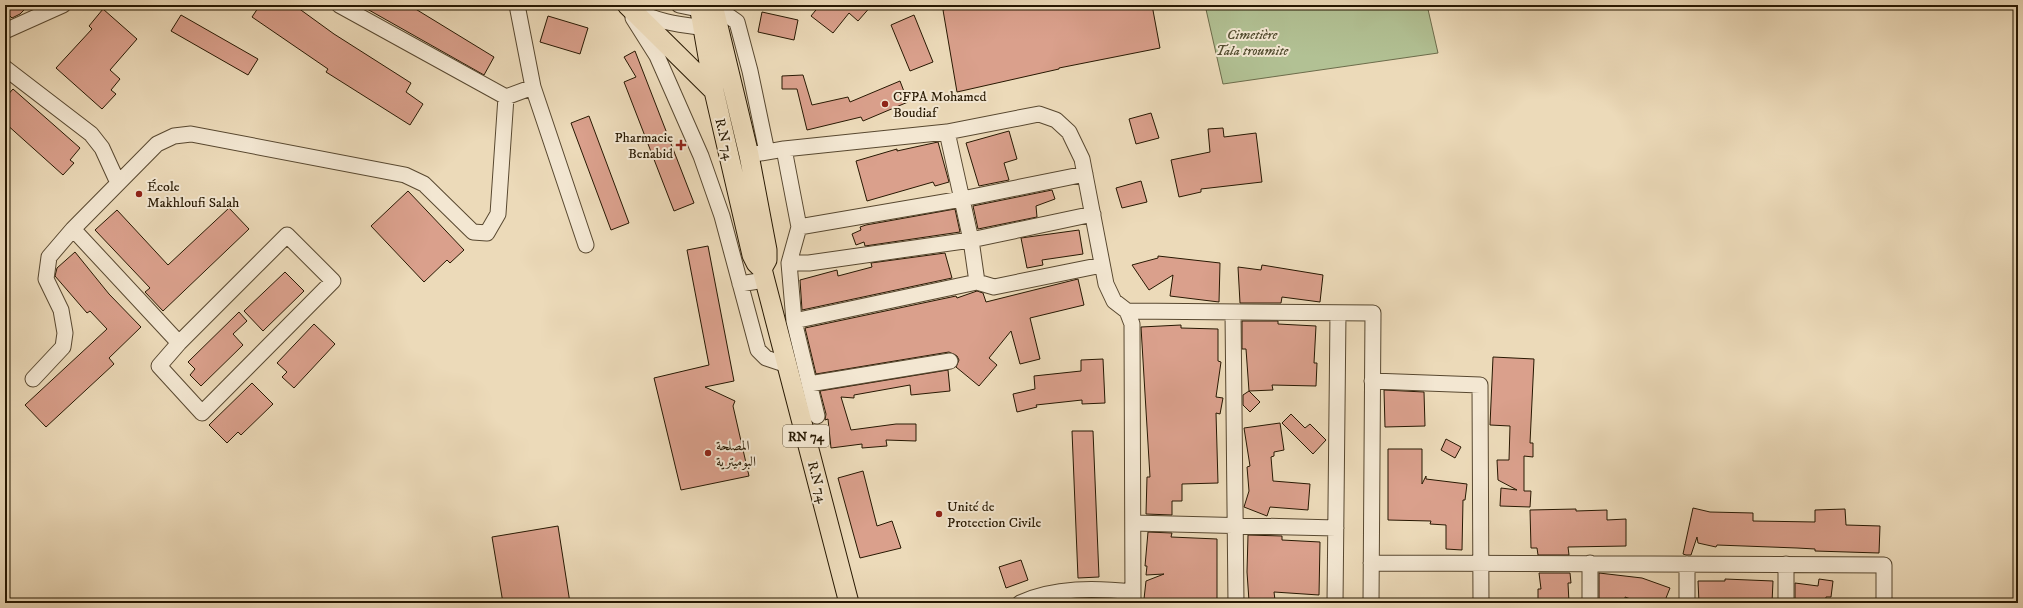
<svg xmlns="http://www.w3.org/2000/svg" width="2023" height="608" viewBox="0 0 2023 608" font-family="'IM FELL DW Pica',Amiri,serif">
<rect width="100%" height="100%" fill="#ecdab9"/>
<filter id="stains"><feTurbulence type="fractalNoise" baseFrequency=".005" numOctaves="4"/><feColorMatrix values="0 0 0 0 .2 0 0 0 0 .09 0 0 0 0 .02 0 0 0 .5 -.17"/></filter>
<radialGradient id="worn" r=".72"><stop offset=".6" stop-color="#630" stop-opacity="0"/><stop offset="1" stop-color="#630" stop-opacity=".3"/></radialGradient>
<path fill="#b2c194" stroke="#6c6c4b" d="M1205,5h222l11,48 -215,31z"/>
<path fill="#daa08c" stroke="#271802" d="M5,5h24l-9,9 -8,4 -7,-7z
M260,5h34l40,29 77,49 -5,9 17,12 -13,21 -84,-53 2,-3 -76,-52z
M360,5h49l85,52 -10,18z
M820,5h52l-14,16 -9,-8 -16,20 -22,-17z
M964,5h188l8,43 -101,20v1l-102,23 -14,-82z
M103,9l34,30 -27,31 10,9 -9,11 5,4 -14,15 -46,-41 36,-39 -3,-3z
M762,12l36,8 -4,20 -36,-8z
M181,15l77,44 -10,16 -77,-44z
M914,15l19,47 -23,9 -19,-46z
M548,16l40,12 -8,26 -40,-12z
M635,51l59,152 -20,8 -50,-129 12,-5 -12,-20z
M803,75l9,30 36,-8 2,5 50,-21 8,21 -45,19 -2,-4 -54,13 -10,-41h-15v-13z
M13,89l67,59 -10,12 4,3 -11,12 -58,-52v-25z
M1151,113l8,25 -23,6 -7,-25z
M589,116l40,107 -18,7 -40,-107z
M1223,128l1,9 32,-4 6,49 -61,7v3l-22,5 -8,-37 39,-8 -2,-23z
M1009,131l8,28 -13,4 5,17 -30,6 -13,-43z
M938,142l11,40 -14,4 -2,-4 -66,19 -11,-40 41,-12v2z
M1141,181l6,21 -25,6 -6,-20z
M1052,190l3,9 -19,7 1,11 -59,12 -5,-23z
M408,191l56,59 -14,13 -3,-3 -23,22 -53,-56z
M229,208l20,21 -86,82 -18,-19 5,-4 -55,-58 22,-20 51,55z
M955,209l5,23 -95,14 -1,-4 -8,3 -4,-11 9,-4 -1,-3 6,-2z
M1079,230l4,24 -41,6 1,5 -16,3 -6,-30z
M708,246l26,135 -29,6 30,14 -2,5 16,70 -68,14 -27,-112 55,-13 -22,-115z
M75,252l34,42 32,33 -32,31 5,6 -68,63 -21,-22 82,-76 -17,-18 -3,2 -32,-37 2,-8z
M945,253l7,25 -150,32 -2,-30 37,-10 1,6 34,-9 -1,-4z
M1158,256l62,7 -1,39 -49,-6 3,-21 -24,15 -17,-25 26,-7z
M1262,265l61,10 -3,27 -38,-5 -1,6h-41l-2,-36 23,3z
M285,272l19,19 -41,40 -19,-20z
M1078,279l6,26 -54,13 10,41 -20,5 -9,-33 -22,27 8,7 -18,21 -23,-19 3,-7 -2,-4 -8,-4 -133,22 -11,-46 151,-32 1,2 20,-7 6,2 3,9z
M239,312l8,9 -14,13 10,11 -42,41 -11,-11 5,-6 -7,-7z
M1242,321h36v3l38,2 -2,37h3l-1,23 -44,-1 1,5 -24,1 11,11 -10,10 -7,-7v-10l6,-4 -3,-42h-4z
M314,324l21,20 -41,44 -12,-11 5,-5 -10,-9z
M1181,325v3l37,1v32l3,1 -5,35 7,1 -3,16 -4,-1 2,70 -36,1v17h-10v14l-26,-1 1,-37h3l-9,-150z
M1493,357l41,2 -4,84h3v14l-9,-1v35h7l-1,16 -30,-1 1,-18 16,2 -19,-10 -1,-20h12l1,-34 -20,-1z
M1103,359l2,44 -23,1v-4l-46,5 1,2 -20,5 -4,-18 22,-5 -1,-13 47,-5v-11z
M948,370l2,21 -39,4 -1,-10 -56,10v3l-13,-1 10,33 45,-6h20v17l-30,-1 1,6 -25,2v-4l-31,4 -3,-29 -3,1 1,-6 -6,-23z
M252,383l21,21 -32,31 -3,-3 -11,11 -18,-18z
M1384,390l40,2 1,34 -40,1z
M1291,414l14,14 5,-4 16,16 -13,14 -31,-31z
M1280,423l4,27 -10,2v4l-3,1 2,24 37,3 -2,26 -38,-3 -3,9 -23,-9 5,-16 -2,-24 3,-1 -6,-38z
M1072,431h21l6,146 -21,1z
M1446,439l15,8 -6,11 -14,-8z
M1388,449h34v35l4,-8v3l41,5 -2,16h-2l-1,50 -16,-1v-24l-16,-1 1,-3 -43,-1z
M863,471l14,55 15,-5 9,27 -41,10 -22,-80z
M1693,508l17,4 43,1v8l62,1v-12l30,-1 1,16 34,1 -1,27 -64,-2v-2l-18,-1 -80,-3 -1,2 -18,-4 -1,-6 -6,18h-5l-3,-1z
M1576,509v2l31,-1v10l19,-1v27l-58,1 1,8h-31l-1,-7h-6l-1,-38z
M558,526l12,77h-67l-11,-66z
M1148,532l24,1 -1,4 46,2v64h-29l-44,-4 2,-18 18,-7 -18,1 1,-9h-2z
M1248,535l34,1v4l38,2 -1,53 -45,-3 1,8 -26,1 -2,-29z
M1021,560l7,20 -22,8 -7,-21z
M1539,573h31l1,10h-3l1,20h-31v-14h3z
M1599,573l43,5 28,10 -6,15h-22l-17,-6v6h-26z
M1725,579l48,2 -1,22h-73l-1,-22h27z
M1819,579l14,2 -2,16h-5l-1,6h-30v-20l23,3z"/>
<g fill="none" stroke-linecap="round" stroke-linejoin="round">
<g stroke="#584830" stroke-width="17">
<path id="minor" d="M339,5l167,92 27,-10 -16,-82
M679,5l48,10 10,7 13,49 17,81
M636,10c24,14 50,15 77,19
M633,18l24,38 44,100 21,60 36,134 8,8 21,7
M5,31l58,-26
M5,68l86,66 11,14 16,35
M533,87l53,158
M947,132l24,108 6,42
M784,149l15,78 -10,36h20l162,-23 122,-26
M749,155l35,-6 163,-17 92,-18 17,6 13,12 13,27 24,125 8,17 13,10 5,13 1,279
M799,227l163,-28 123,-25
M73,229l106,114
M287,235l46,46 -131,132 -43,-47 20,-23z
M789,263l5,58 23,95
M740,284l25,-4
M1127,311l246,2 -2,290
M1233,312l3,291
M794,321l183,-39 17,5 108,-22
M33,379l30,-32 2,-14 -4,-23 -15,-31 3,-22 24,-28 84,-85 17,-8 17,-2 214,41 19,9 49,48 14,1 11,-19 8,-117
M1372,381l108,4 1,218
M809,384l141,-23
M1133,523l203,5
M1371,563l513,2v38
M1020,603c35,-16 76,-15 113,-11
M1335,603l3,-290
M1590,603v-40
M1687,603v-39
M1786,603v-39"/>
</g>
<g stroke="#271802" stroke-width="21">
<path id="major" d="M627,5l87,86
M699,5l15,86 38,164 4,8 6,6 87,334
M713,5l36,150 18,95v10l-5,9"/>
</g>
<use href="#minor" stroke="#f3e7d2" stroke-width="15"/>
<use href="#major" stroke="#ecdab9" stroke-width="19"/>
</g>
<g fill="#8f2418" stroke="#f3e7d2" stroke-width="1.5">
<circle cx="885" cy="104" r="4"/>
<path d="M679 139h4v4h4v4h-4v4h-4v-4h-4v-4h4z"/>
<circle cx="139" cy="194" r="4"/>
<circle cx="708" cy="453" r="4"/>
<circle cx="939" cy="514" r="4"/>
</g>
<g text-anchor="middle" stroke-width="4" stroke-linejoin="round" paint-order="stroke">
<rect fill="#f3e7d2" stroke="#645640" stroke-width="1" x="783" y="425" width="46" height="22" rx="3"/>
<g font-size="13" font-weight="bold" fill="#271802">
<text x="806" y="441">RN 74</text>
</g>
<g font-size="14" font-style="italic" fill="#514b2e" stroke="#f3e7d2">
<text x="1252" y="39">Cimetière<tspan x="1252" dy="16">Tala troumite</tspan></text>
</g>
<g font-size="14" fill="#271802" stroke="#f3e7d2" text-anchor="start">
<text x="893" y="101">CFPA Mohamed<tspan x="893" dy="16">Boudiaf</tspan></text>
<text x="673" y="142" text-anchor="end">Pharmacie<tspan x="673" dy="16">Benabid</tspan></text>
<text x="147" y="191">École<tspan x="147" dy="16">Makhloufi Salah</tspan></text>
<text x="716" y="450">المصلحة<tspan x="716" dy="16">البوميترية</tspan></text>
<text x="947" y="511">Unité de<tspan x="947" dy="16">Protection Civile</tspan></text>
</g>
<g font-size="14" fill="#271802" stroke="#f3e7d2">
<text transform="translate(725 139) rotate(77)" y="5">R.N 74</text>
<text transform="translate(818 482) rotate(75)" y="5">R.N 74</text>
</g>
</g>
<rect width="2023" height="608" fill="none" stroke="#ecdab9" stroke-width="20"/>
<rect x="6" y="6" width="2011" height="596" fill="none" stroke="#271802" stroke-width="2"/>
<rect x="10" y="10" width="2003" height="588" fill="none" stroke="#271802"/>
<rect width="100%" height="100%" filter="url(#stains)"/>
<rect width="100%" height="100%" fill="url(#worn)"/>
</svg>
